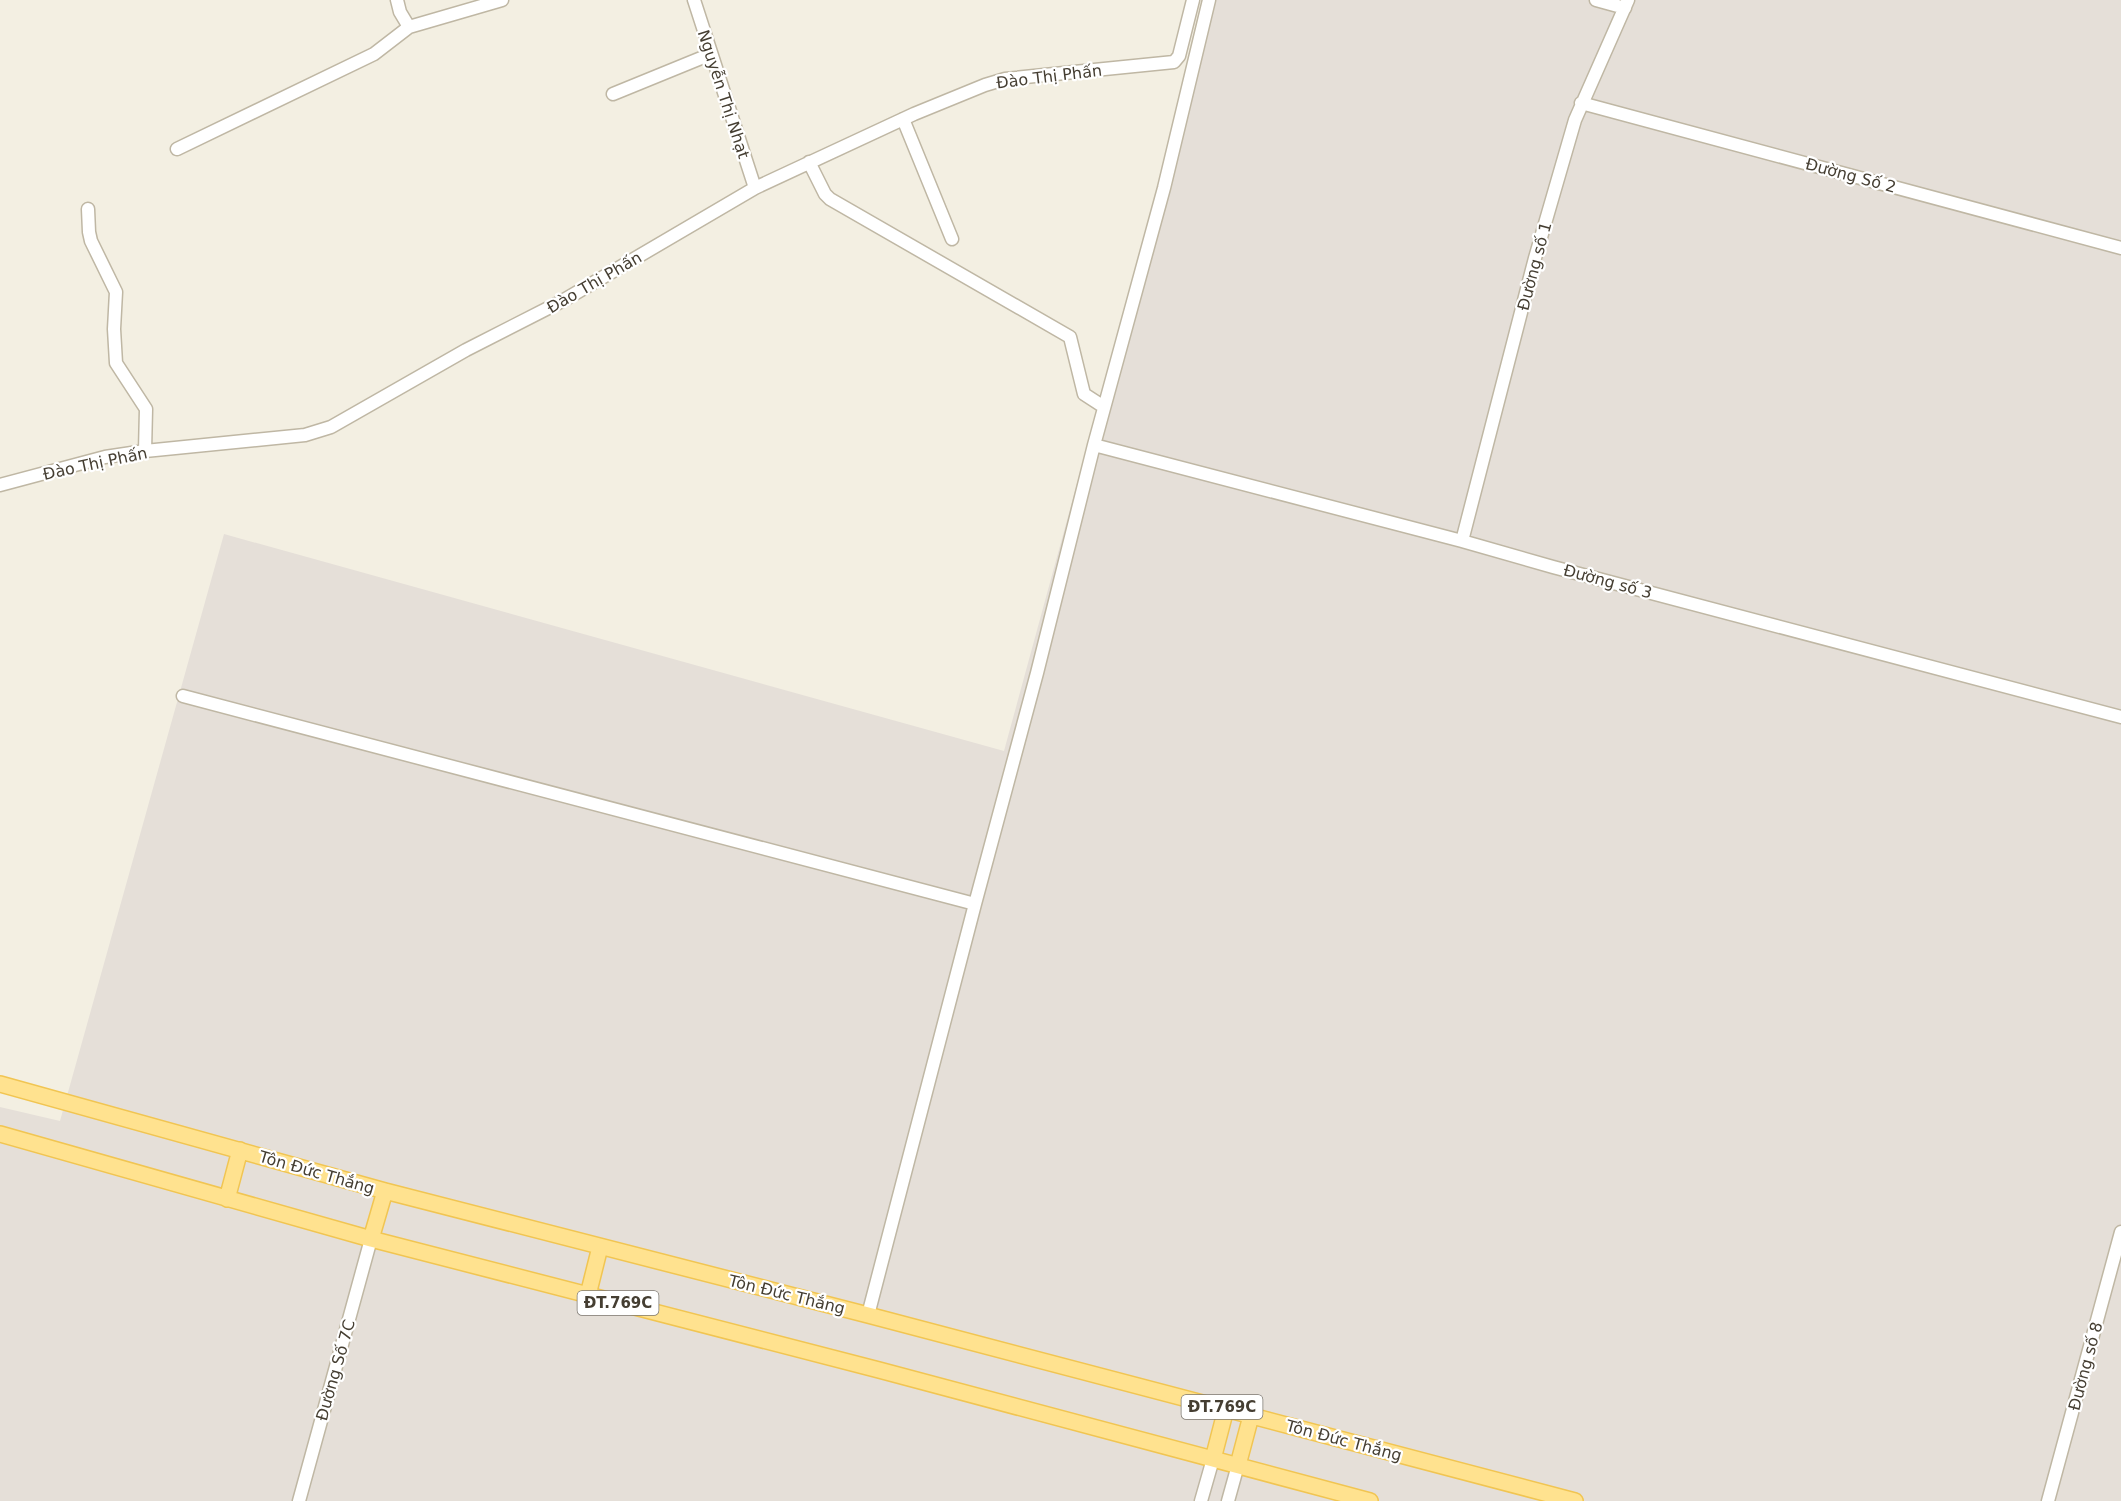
<svg xmlns="http://www.w3.org/2000/svg" width="2121" height="1501" viewBox="0 0 2121 1501" font-family="'DejaVu Sans',sans-serif">
<rect width="100%" height="100%" fill="#f3efe2"/>
<path fill="#e5dfd8" d="M1209,0h912v1501h-2121v-394l60,14 164,-587 780,217z"/>
<g fill="none" stroke-linecap="round" stroke-linejoin="round">
<g stroke="#bfb7a4" stroke-width="15">
<path id="minor" d="M397,0l3,12 9,15
M694,0l61,188
M1596,0l29,8
M613,94l98,-40
M1581,103l540,145
M903,119l49,120
M177,149l197,-95 35,-27 93,-27
M809,162l16,32 5,5 240,138 14,57 20,13
M88,209l1,23 2,9 25,51 -2,37 2,34 30,46 -1,42
M1094,445l368,96 91,26 568,150
M0,485l105,-28 40,-6 160,-16 26,-8 135,-77 98,-50 191,-112 159,-74 71,-29 20,-6 169,-17 5,-6 14,-56
M1462,541l73,-283 40,-138 53,-120
M183,696l792,208
M868,1315l107,-411 62,-231 57,-228 70,-257 45,-188
M299,1501l72,-262
M1201,1501l12,-42
M1228,1501l10,-36
M2048,1501l73,-269"/>
</g>
<g stroke="#f1c552" stroke-width="18">
<path id="major" d="M0,1084l385,107 483,124 707,186
M0,1134l371,105 508,131 491,131
M227,1199l13,-49
M371,1239l14,-48
M588,1295l12,-48
M1213,1459l13,-50
M1238,1465l13,-49"/>
</g>
<use href="#minor" stroke="#fff" stroke-width="12"/>
<use href="#major" stroke="#ffe28f" stroke-width="15"/>
</g>
<g text-anchor="middle" stroke-width="4.5" stroke-linejoin="round" paint-order="stroke">
<g fill="#fff" stroke="#7d7870" stroke-width="1.5">
<rect x="577.5" y="1291" width="81" height="24" rx="4.5"/>
<rect x="1181.5" y="1395" width="81" height="24" rx="4.5"/>
</g>
<g font-size="15" font-weight="bold" fill="#453e32">
<text x="618" y="1308">ĐT.769C</text>
<text x="1222" y="1412">ĐT.769C</text>
</g>
<g font-size="16" fill="#453e32" stroke="#fff">
<text transform="translate(1049 76) rotate(-7)" y="6">Đào Thị Phấn</text>
<text transform="translate(724 94) rotate(72)" y="6">Nguyễn Thị Nhạt</text>
<text transform="translate(1851 175) rotate(15)" y="6">Đường Số 2</text>
<text transform="translate(1534 266) rotate(-75)" y="6">Đường số 1</text>
<text transform="translate(594 282) rotate(-30)" y="6">Đào Thị Phấn</text>
<text transform="translate(95 463) rotate(-12)" y="6">Đào Thị Phấn</text>
<text transform="translate(1608 581) rotate(15)" y="6">Đường số 3</text>
<text transform="translate(317 1172) rotate(16)" y="6">Tôn Đức Thắng</text>
<text transform="translate(787 1294) rotate(14)" y="6">Tôn Đức Thắng</text>
<text transform="translate(2085 1366) rotate(-75)" y="6">Đường số 8</text>
<text transform="translate(335 1370) rotate(-74)" y="6">Đường Số 7C</text>
<text transform="translate(1344 1440) rotate(15)" y="6">Tôn Đức Thắng</text>
</g>
</g>
</svg>
